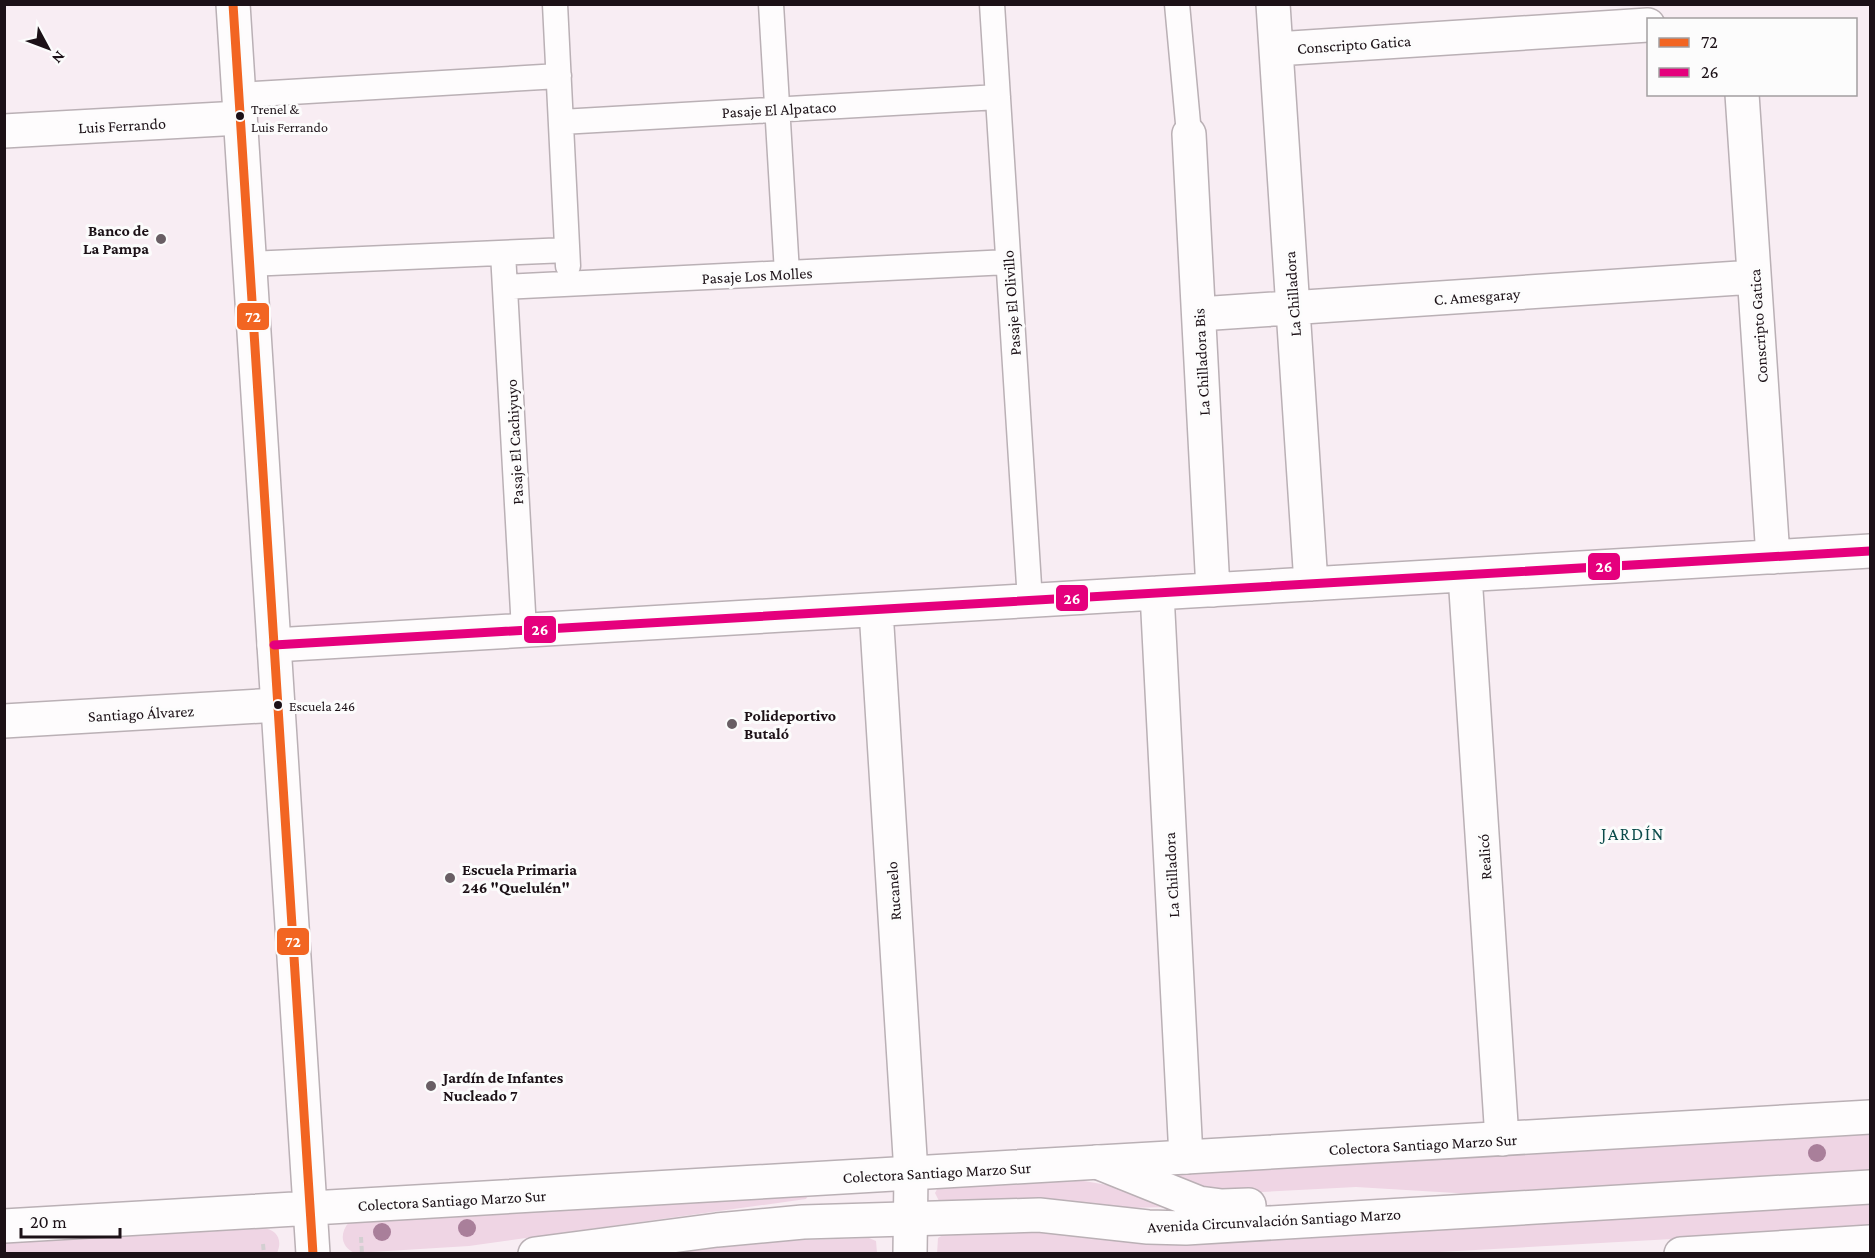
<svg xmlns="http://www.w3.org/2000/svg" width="1875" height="1258" viewBox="0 0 1875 1258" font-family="'Crimson Pro',serif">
<rect width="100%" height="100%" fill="#f8edf3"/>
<path fill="#efd5e4" d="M1870,1130v41l-381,24 -133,-8 -134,7 -15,-1 -38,-20z
M1067,1178l46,8 51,16 2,5 -37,1 -86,-10 -97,5 -7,-2 -4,-8 5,-9z
M809,1194l-3,5 -337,47 -114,7c-14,-6 -16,-19 -6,-31z
M1870,1203v25l-449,25 -484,1 1,-16 6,-4c43,-1 87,-5 129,0 34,4 66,12 101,11z
M262,1228c15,1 21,12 15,25h-272v-10z
M869,1238l7,3 1,12h-209l105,-12z"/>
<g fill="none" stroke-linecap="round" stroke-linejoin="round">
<g stroke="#bab0b5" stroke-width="27">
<path id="pedestrian" d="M555,4l13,262
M771,4l16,269
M992,4l38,597
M1177,4l12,130
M239,95l320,-19
M561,122l437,-25
M503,253l21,377
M250,264l317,-14
M505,287l503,-25"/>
</g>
<g stroke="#bab0b5" stroke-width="36">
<path id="minor" d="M1273,4l38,580
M1276,49l372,-24
M1742,94l31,463
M4,131l236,-13
M1189,134l24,456
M1199,314l555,-37
M1465,575l37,564
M1157,593l29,564
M876,610l35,563 -1,81
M274,645l1596,-94
M4,721l274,-16"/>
</g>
<g stroke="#bab0b5" stroke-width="36">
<path id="tertiary" d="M233,4l80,1250
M4,1226l1866,-109"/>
</g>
<g stroke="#bab0b5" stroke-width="36">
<path id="primary" d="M1097,1162l102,41 23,3 27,-1
M535,1254l182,-24 86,-8 236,-7 109,12 38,1 684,-41
M1681,1254l189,-12"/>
</g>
<path stroke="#d3cfd1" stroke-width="4" stroke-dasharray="6 3" stroke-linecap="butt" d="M361,1237l1,17
M263,1244l1,10"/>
<use href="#pedestrian" stroke="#fefcfd" stroke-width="24"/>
<use href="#minor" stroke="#fefcfd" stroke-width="33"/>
<use href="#tertiary" stroke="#fefcfd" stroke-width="33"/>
<use href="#primary" stroke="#fefcfd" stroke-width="33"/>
<g stroke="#fcfcfc" stroke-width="14">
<path id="bus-1" d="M233,4l80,1250"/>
</g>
<g stroke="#fcfcfc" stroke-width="14">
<path id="bus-2" d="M274,645l1596,-94"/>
</g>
<use href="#bus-1" stroke="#f26522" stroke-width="9"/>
<use href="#bus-2" stroke="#e5007d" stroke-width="9"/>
</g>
<g fill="#a97f9a">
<circle cx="1817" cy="1153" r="9"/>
<circle cx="467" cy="1228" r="9"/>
<circle cx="382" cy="1232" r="9"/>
</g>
<g fill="#1c1117" stroke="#fcfcfc" stroke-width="2">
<circle cx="240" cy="116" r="5"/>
<circle cx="278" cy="705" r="5"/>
</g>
<g fill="#695e64" stroke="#fcfcfc" stroke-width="2">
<circle cx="161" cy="239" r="6"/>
<circle cx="732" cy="724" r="6"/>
<circle cx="450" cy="878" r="6"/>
<circle cx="431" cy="1086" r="6"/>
</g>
<g text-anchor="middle" stroke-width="6" stroke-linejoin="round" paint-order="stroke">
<g font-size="14" fill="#1c1117" stroke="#fcfcfc" text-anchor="start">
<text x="251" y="114">Trenel &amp;<tspan x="251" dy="18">Luis Ferrando</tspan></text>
<text x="289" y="711">Escuela 246</text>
</g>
<g font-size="16" fill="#1c1117" stroke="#fcfcfc">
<text transform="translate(1354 44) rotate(-4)" y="6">Conscripto Gatica</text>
<text transform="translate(779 109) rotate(-3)" y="6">Pasaje El Alpataco</text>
<text transform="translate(122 125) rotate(-3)" y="6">Luis Ferrando</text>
<text transform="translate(757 275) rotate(-3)" y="6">Pasaje Los Molles</text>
<text transform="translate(1292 294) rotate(-94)" y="6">La Chilladora</text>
<text transform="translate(1477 296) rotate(-4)" y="6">C. Amesgaray</text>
<text transform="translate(1011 303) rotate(-94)" y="6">Pasaje El Olivillo</text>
<text transform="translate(1758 326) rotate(-94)" y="6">Conscripto Gatica</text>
<text transform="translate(1201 362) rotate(-93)" y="6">La Chilladora Bis</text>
<text transform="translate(514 442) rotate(-93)" y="6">Pasaje El Cachiyuyo</text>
<text transform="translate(141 713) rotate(-3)" y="6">Santiago Álvarez</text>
<text transform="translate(1484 857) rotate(-94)" y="6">Realicó</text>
<text transform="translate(1171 875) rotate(-93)" y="6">La Chilladora</text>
<text transform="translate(893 891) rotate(-94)" y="6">Rucanelo</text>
<text transform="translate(1423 1144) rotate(-3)" y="6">Colectora Santiago Marzo Sur</text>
<text transform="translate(937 1172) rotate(-3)" y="6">Colectora Santiago Marzo Sur</text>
<text transform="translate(452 1200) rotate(-3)" y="6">Colectora Santiago Marzo Sur</text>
<text transform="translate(1274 1220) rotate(-3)" y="6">Avenida Circunvalación Santiago Marzo</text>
</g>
<g font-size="16" font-weight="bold" fill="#1c1117" stroke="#fcfcfc" text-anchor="start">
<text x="149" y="236" text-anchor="end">Banco de<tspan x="149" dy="18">La Pampa</tspan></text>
<text x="744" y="721">Polideportivo<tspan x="744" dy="18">Butaló</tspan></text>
<text x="462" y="875">Escuela Primaria<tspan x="462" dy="18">246 "Quelulén"</tspan></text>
<text x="443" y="1083">Jardín de Infantes<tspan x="443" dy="18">Nucleado 7</tspan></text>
</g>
<g font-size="18" letter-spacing="1.5" fill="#0c4c4b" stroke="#fcfcfc">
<text x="1633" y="840">JARDÍN</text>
</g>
</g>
<g stroke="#fcfcfc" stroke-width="2">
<rect x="236" y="302" width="34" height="29" rx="6" fill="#f26522"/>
<rect x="1587" y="552" width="34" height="29" rx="6" fill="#e5007d"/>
<rect x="1055" y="584" width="34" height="28" rx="6" fill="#e5007d"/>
<rect x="523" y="615" width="34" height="29" rx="6" fill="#e5007d"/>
<rect x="276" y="927" width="34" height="29" rx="6" fill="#f26522"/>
</g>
<g font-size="16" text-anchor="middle" font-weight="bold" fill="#fff">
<text x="253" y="322">72</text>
<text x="1604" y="572">26</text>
<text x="1072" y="604">26</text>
<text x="540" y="635">26</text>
<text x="293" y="947">72</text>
</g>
<rect width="1875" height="1258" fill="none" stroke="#1c1117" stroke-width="12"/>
<rect x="1647" y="18" width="210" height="78" fill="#fcfcfc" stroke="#a29ea0" stroke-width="1.5"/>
<rect x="1659" y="38" width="30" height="9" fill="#f26522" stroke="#a29ea0" stroke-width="1.5"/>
<text x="1701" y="48" font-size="18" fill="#1c1117">72</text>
<rect x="1659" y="68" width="30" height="9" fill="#e5007d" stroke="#a29ea0" stroke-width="1.5"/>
<text x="1701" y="78" font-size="18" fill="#1c1117">26</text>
<g transform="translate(48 48) rotate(131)" stroke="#fcfcfc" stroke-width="4.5" paint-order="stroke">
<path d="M0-4.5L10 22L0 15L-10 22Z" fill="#1c1117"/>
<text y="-9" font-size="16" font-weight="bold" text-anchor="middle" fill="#1c1117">N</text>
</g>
<path d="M21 1228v9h99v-9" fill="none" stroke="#1c1117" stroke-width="3"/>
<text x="30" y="1228" font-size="18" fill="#1c1117" stroke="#fcfcfc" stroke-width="4.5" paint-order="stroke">20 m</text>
</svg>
